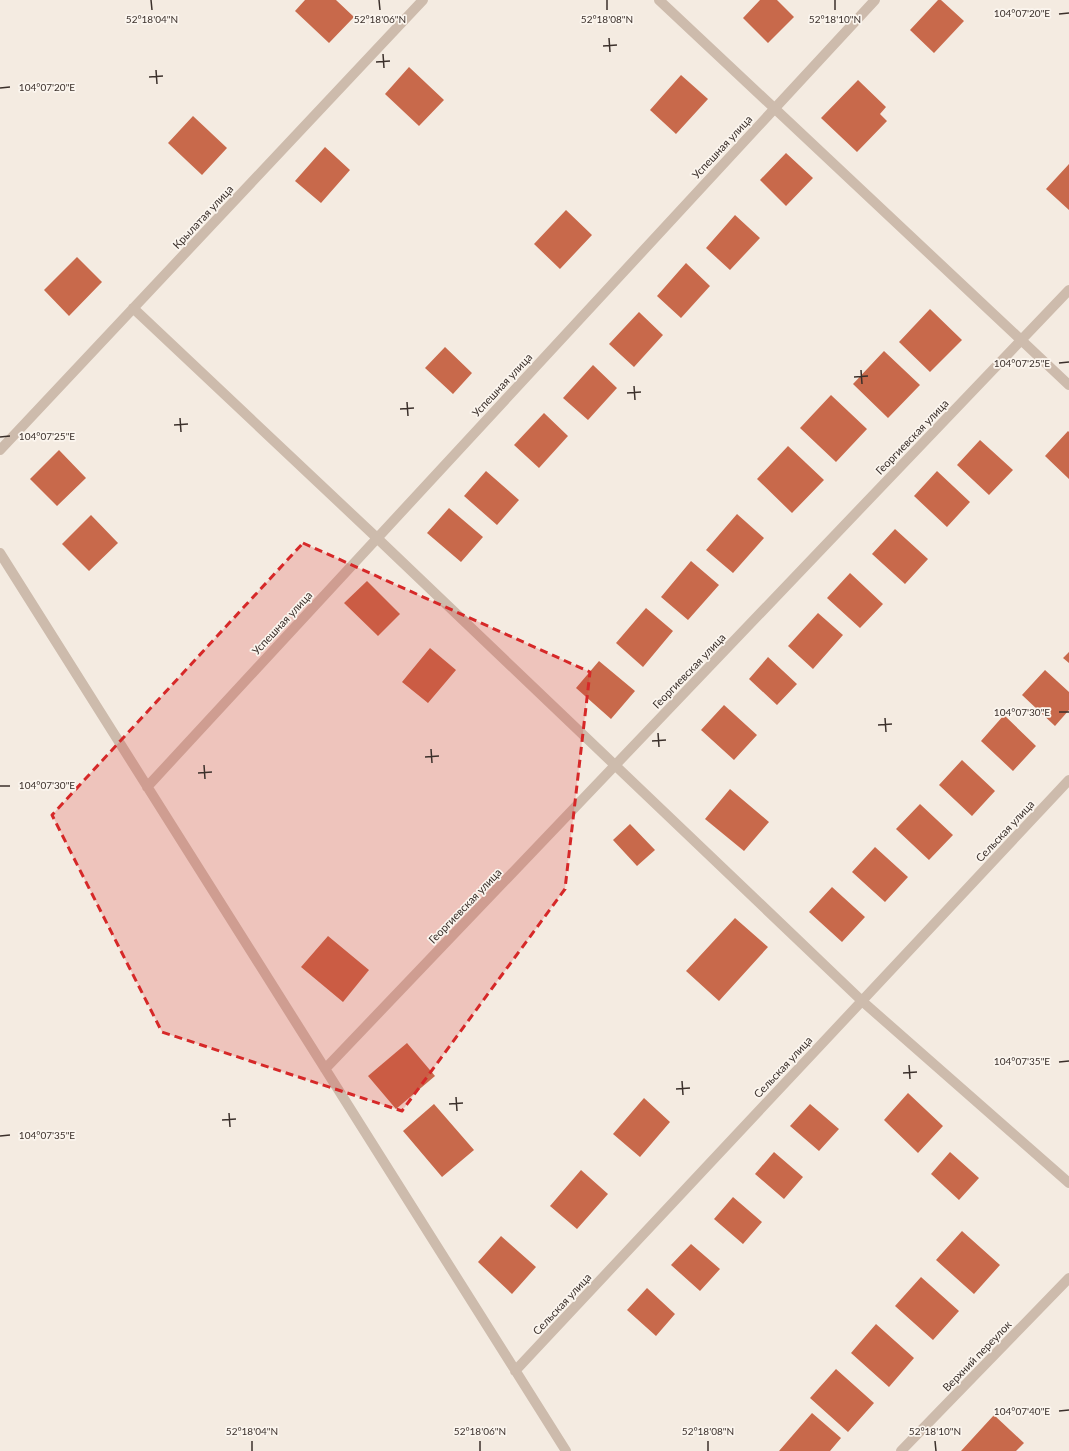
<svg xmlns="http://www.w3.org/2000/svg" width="1069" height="1451" viewBox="0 0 1069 1451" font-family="Lato,sans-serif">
<rect width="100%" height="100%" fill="#f4ebe1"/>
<path fill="#c8694b" d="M305,0h31l18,17 -25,26 -34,-32z
M760,0h17l17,17 -26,26 -25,-25z
M938,0h3l23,21 -30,32 -24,-23z
M409,67l35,33 -25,26 -34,-32z
M681,75l27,24 -32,35 -26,-24z
M858,80l28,27 -6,7 7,7 -30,31 -36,-34z
M193,116l34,32 -25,27 -34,-32z
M325,147l25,23 -29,33 -26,-22z
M786,153l27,25 -27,28 -26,-26z
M1069,164v46l-23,-21z
M566,210l26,25 -32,34 -26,-25z
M735,215l25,23 -30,32 -24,-22z
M77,257l25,25 -33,34 -25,-26z
M686,263l24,23 -29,32 -24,-22z
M930,309l32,31 -32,32 -31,-30z
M639,312l24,23 -29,32 -25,-23z
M445,347l27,26 -19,21 -28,-26z
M884,351l36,34 -32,33 -35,-34z
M593,365l24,23 -29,32 -25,-22z
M831,395l36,34 -31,33 -36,-34z
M544,413l24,23 -29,32 -25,-23z
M1068,431l1,1v47l-24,-23z
M980,440l33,30 -24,25 -32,-30z
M788,446l36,34 -32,33 -35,-34z
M59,450l27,28 -29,28 -27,-27z
M486,471l33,29 -22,25 -33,-29z
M937,471l33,31 -23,25 -33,-31z
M449,508l34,29 -22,25 -34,-29z
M737,514l27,24 -31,35 -27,-23z
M91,515l27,28 -29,28 -27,-27z
M895,529l33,30 -23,25 -33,-30z
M691,561l28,24 -31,35 -27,-23z
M850,573l33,31 -23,24 -33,-30z
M367,581l33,33 -22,22 -34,-33z
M646,608l27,23 -30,36 -27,-24z
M818,613l25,22 -30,34 -25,-23z
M430,648l26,22 -28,33 -26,-21z
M1069,652v11l-6,-5z
M768,657l29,27 -20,21 -28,-26z
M599,661l36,30 -24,28 -35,-31z
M1045,670l24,22v18l-14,16 -33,-31z
M724,705l33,30 -23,25 -33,-30z
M1004,715l32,31 -23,25 -32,-30z
M962,760l33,31 -23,25 -33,-31z
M730,789l39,33 -25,29 -39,-32z
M920,804l33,31 -24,25 -33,-31z
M630,824l25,26 -18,16 -24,-26z
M875,847l33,30 -23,25 -33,-30z
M832,887l33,30 -23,25 -33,-30z
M735,918l33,29 -49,54 -33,-30z
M328,936l41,34 -26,32 -42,-35z
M407,1043l28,33 -39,33 -28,-33z
M908,1093l35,33 -25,27 -34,-33z
M644,1098l26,24 -30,35 -27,-23z
M434,1104l40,46 -32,27 -39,-46z
M810,1104l29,25 -20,22 -29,-25z
M774,1152l29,25 -19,22 -29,-25z
M950,1152l29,26 -20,22 -28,-26z
M581,1170l27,24 -31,35 -27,-23z
M733,1197l29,25 -19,22 -29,-25z
M962,1231l38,34 -26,29 -38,-34z
M501,1236l35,31 -24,27 -34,-32z
M691,1244l29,25 -20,22 -29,-26z
M921,1277l38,34 -26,29 -38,-34z
M647,1288l28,26 -19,22 -29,-26z
M876,1324l38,34 -25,29 -38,-34z
M836,1369l38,34 -26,29 -38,-34z
M812,1413l29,25 -11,13h-51z
M994,1415l30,28 -8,8h-55z"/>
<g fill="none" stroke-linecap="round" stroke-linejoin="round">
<path stroke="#cdbbac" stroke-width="10" d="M659,0l410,385
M133,308l244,230 485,463 207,182
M0,450l423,-450
M0,553l566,898
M147,787l728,-787
M325,1069l744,-779
M515,1371l554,-591"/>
<path stroke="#cdbbac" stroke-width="10" d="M901,1451l168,-173"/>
</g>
<path fill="#d62828" fill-opacity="0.2" stroke="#d62828" stroke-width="3" stroke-dasharray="8 5" stroke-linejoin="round" d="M303,543l287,129 -25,217 -163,222 -240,-79 -110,-217z"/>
<path fill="none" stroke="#3b302b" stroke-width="1.5" d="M151,0l1,10M379,0l1,10M607,0v10M835,0v10M1059,14l10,-1M609,38l1,14M603,46l14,-1M383,54l1,14M376,62l14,-1M156,70l1,14M149,77l14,-1M0,88l10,-1M1059,363l10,-1M861,370l1,14M854,377l14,-1M634,386l1,14M627,393l14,-1M407,402l1,14M400,409l14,-1M180,418l1,14M174,425l14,-1M0,437l10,-1M1059,712h10M885,718l1,14M878,725l14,-1M658,733l1,14M652,741l14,-1M431,749l1,14M425,757l14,-1M204,765l1,14M198,773l14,-1M0,786h10M1059,1062l10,-1M909,1065l1,14M903,1073l14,-1M682,1081l1,14M676,1089l14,-1M456,1097l1,14M449,1104l14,-1M229,1113l1,14M222,1120l14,-1M0,1136l10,-1M1059,1411l10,-1M252,1441v10M480,1441v10M708,1441v10M935,1441l1,10"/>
<g text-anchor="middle" stroke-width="3.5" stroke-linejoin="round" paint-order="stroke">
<g font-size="11" fill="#3b302b" stroke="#fbf5ee">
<text transform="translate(722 147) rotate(-47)" y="4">Успешная улица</text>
<text transform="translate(203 217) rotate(-47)" y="4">Крылатая улица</text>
<text transform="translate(502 385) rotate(-47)" y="4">Успешная улица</text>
<text transform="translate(912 437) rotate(-46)" y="4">Георгиевская улица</text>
<text transform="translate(282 623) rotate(-47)" y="4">Успешная улица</text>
<text transform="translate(689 671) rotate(-46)" y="4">Георгиевская улица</text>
<text transform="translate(1005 831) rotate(-47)" y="4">Сельская улица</text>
<text transform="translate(465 906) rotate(-46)" y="4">Георгиевская улица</text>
<text transform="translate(783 1067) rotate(-47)" y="4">Сельская улица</text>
<text transform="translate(562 1304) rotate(-47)" y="4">Сельская улица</text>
<text transform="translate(977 1356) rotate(-46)" y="4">Верхний переулок</text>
</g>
</g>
<g font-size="10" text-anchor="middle" fill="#3b302b" stroke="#fbf5ee" stroke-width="3.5" stroke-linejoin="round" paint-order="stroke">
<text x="1022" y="17">104°07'20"E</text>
<text x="152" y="23">52°18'04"N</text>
<text x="380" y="23">52°18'06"N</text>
<text x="607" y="23">52°18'08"N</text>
<text x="835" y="23">52°18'10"N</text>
<text x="47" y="91">104°07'20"E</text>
<text x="1022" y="367">104°07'25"E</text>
<text x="47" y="440">104°07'25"E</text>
<text x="1022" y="716">104°07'30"E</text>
<text x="47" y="789">104°07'30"E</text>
<text x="1022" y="1065">104°07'35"E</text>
<text x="47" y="1139">104°07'35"E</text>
<text x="1022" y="1415">104°07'40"E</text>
<text x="252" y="1435">52°18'04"N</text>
<text x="480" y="1435">52°18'06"N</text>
<text x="708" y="1435">52°18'08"N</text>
<text x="935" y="1435">52°18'10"N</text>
</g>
</svg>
